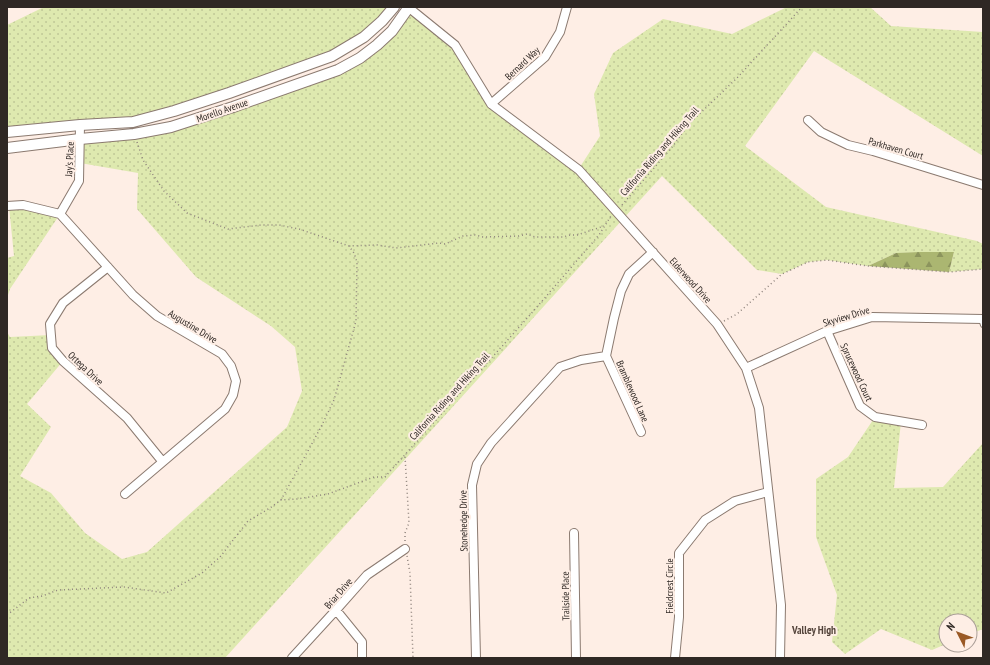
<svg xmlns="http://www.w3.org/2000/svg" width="990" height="665" viewBox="0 0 990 665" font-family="'PT Sans Narrow',sans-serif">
<defs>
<pattern id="grass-dots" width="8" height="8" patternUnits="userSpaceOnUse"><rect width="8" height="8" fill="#dee9af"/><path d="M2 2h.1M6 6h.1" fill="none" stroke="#bfc896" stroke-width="1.8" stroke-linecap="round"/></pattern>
<pattern id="forest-firs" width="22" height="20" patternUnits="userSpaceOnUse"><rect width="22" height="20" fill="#abb671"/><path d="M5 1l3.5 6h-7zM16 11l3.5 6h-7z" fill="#8c945d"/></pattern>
</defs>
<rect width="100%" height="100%" fill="#feeee5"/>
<path fill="url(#grass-dots)" d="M44,7h350l-62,49 -199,66 -126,10v-107z
M787,7h83l21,19 92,6v124l-169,-105 -69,95 81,61 151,34 6,3v25l-34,3 5,-20 -58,1 -28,13 -41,-6 -19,2 -26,12 -25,-4 -95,-94 -437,482h-218v-326l3,5 41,-2 1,13 11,13 -36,43 24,23 -31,49 31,17 34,40 37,26 25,-7 140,-125 15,-36 -7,-44 -24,-21 -75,-49 -59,-68 1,-36 -58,-10 1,-24 90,-12 189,-69 49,-50 46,37 36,59 87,66 22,-34 -6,-42 19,-41 50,-34 69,15z
M9,206l51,8 -50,75 -3,9v-40l7,-2z
M875,417l26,5 -7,66 49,-1 40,-44v186l-13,5v-13h-24v23l-14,6 -51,-21 -36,25 -13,-12 5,-47 -21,-58v-58l32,-22z"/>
<path fill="url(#forest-firs)" d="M919,252h35l-5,20 -81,-6 28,-13z"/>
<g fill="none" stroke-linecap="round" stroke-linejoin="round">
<g stroke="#8b7a70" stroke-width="6">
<path id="service" d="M981,319l2,6"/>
</g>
<g stroke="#8b7a70" stroke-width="10">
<path id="minor" d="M408,7l47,38 36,59 88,66 138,154 29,44 13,40 22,197 -1,53
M491,104l54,-47 15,-25 7,-25
M808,120l13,12 27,13 25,6 110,34
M7,206l16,-1 37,9 73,81 24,21 65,38 9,12 5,15 -3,14 -8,14 -100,85
M60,214l19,-33 1,-56
M108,267l-45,36 -13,21 2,24 11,13 64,57 35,43
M827,331l33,75 15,11 47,8
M746,368l81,-37 45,-14 111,2
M641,432l-35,-76 8,-38 7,-27 8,-17 24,-22
M574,533l2,125
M336,610l26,32v16
M292,658l44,-48 31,-35 38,-26
M476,658l-4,-173 5,-21 14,-21 69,-76 21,-7 25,-4
M675,658l4,-41v-64l26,-33 30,-19 33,-9"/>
</g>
<g stroke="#8b7a70" stroke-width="12">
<path id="tertiary" d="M7,132l73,-7 53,-3 41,-11 55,-18 103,-37 32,-19 18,-16 12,-14
M7,148l73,-9 54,-5 37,-7 62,-20 105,-37 22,-12 17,-13 15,-14 17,-24"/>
</g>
<path stroke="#8e837c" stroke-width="1.5" stroke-dasharray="1 3" stroke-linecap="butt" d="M137,142l6,18 21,31 23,22 41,16 33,-4h18l20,4 50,17
M622,205l51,-59 16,-22 49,-47 64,-70
M724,321l13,-7 45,-40 26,-12 19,-2 41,6 81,6 34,-3
M281,500l40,-73 13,-27 22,-79 1,-59 -3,-9 -5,-7 28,-1 19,3 43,-5 6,1 18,-8 12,-1 8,2 36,-1 8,-2 8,3h28l7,-2h7l27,-9
M405,541v-8l4,-10 -4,-67
M407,556l3,17 3,85
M7,615l22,-17 13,-2 16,-6 66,-3 42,6 36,-20 18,-16 28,-36 22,-13 11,-8 16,-1 31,-5 46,-17h11l145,-162 69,-80 12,-19"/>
<use href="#service" stroke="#fff" stroke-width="4"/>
<use href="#minor" stroke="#fff" stroke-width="8"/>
<use href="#tertiary" stroke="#fff" stroke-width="10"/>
</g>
<g text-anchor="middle" stroke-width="4" stroke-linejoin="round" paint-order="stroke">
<g font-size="10" fill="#2f2824" stroke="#feeee5">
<text transform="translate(522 63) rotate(-43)" y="4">Bernard Way</text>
<text transform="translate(222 110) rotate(-19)" y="4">Morello Avenue</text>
<text transform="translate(896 148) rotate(16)" y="4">Parkhaven Court</text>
<text transform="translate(659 151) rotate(-49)" y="4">California Riding and Hiking Trail</text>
<text transform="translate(69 159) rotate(-87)" y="4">Jay's Place</text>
<text transform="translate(691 280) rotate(48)" y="4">Elderwood Drive</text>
<text transform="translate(846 316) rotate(-17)" y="4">Skyview Drive</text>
<text transform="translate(193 326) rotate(31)" y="4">Augustine Drive</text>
<text transform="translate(86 368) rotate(43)" y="4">Ortega Drive</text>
<text transform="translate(857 372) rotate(65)" y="4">Sprucewood Court</text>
<text transform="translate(633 391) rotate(66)" y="4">Bramblewood Lane</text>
<text transform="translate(449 396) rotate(-48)" y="4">California Riding and Hiking Trail</text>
<text transform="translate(463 521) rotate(-91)" y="4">Stonehedge Drive</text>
<text transform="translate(669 586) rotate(-90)" y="4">Fieldcrest Circle</text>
<text transform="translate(338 593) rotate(-49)" y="4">Briar Drive</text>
<text transform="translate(565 596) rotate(-91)" y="4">Trailside Place</text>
</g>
<g font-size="11" font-weight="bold" fill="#54443b" stroke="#feeee5">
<text x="814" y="634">Valley High</text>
</g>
</g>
<rect width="990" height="665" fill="none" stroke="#2f2824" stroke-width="16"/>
<g transform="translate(958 633) rotate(312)"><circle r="19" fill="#feeee5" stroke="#ab9f98"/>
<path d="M0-3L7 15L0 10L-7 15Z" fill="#9a5925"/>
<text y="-6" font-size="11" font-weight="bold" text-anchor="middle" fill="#2f2824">N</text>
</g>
</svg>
